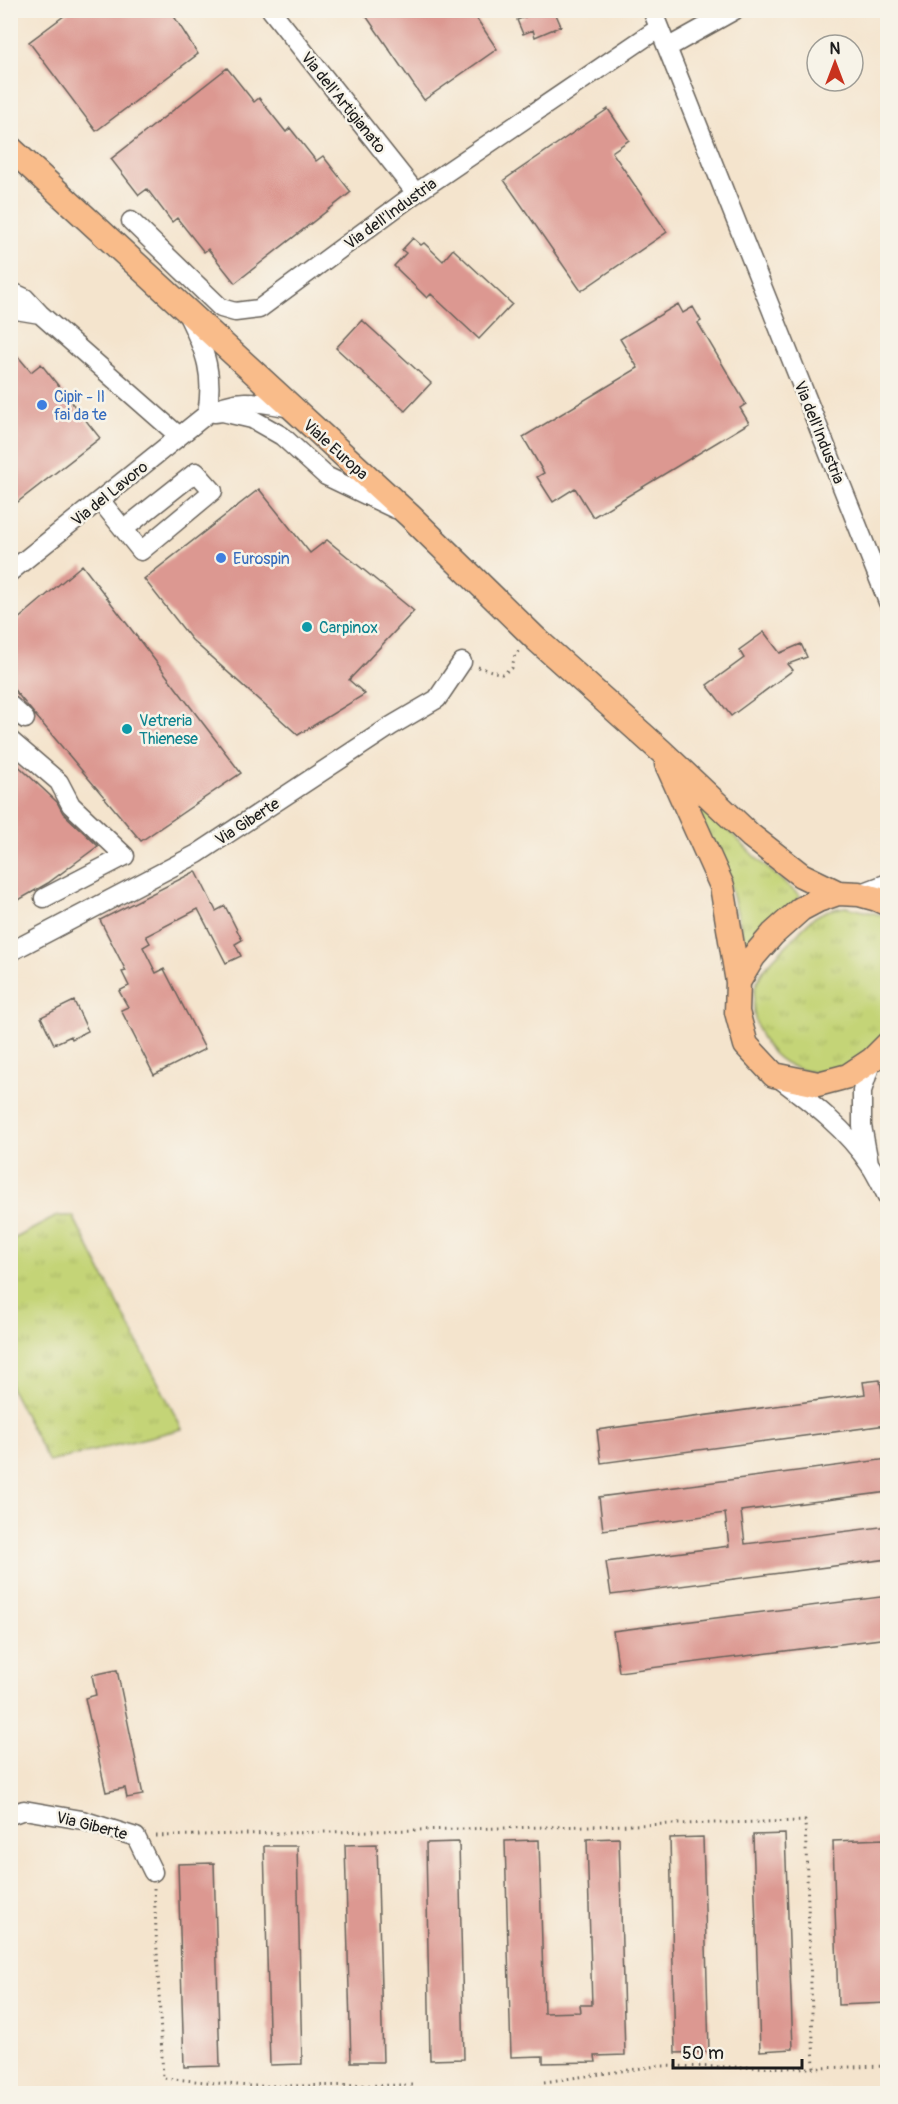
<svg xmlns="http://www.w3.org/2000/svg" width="898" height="2104" viewBox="0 0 898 2104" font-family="Pangolin,sans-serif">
<defs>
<pattern id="grass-tufts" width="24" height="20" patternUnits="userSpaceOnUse" patternTransform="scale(1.5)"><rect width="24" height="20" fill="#c4d477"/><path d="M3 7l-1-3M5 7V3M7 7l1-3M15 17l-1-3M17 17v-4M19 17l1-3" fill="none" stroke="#a8b566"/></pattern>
</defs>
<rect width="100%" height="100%" fill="#f7f3e8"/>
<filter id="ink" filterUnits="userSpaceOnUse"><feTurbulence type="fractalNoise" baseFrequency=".0167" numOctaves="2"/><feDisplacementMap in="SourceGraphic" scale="12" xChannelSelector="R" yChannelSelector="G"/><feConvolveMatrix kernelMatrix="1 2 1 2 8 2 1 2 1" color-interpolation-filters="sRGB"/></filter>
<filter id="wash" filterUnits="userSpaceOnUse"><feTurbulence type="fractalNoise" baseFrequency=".008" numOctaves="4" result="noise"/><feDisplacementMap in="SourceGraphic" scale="24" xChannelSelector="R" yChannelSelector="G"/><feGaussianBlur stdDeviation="1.35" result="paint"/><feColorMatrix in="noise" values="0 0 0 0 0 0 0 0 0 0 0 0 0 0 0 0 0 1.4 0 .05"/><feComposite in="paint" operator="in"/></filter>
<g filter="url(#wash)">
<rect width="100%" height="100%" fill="#f4e4cd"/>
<path fill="url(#grass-tufts)" stroke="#70784a" stroke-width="1.5" d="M673,774l82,83 45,39 -53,56 -18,-72z
M846,907l41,9v118c-9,8 -33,32 -42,35 -44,13 -86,-11 -91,-57 -1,-11 0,-26 6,-36 6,-12 20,-24 30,-34 17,-20 28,-33 56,-35z
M57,1216h16l109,213 -133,33 -38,-73 -1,-148z"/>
<g id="blocks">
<path fill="#dc9891" d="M72,10h98l28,44 -102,77 -67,-89z
M362,10h109l26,39 -73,51z
M522,10h32l7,16 -26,11 -2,-7 -10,4 -6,-14 8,-3z
M227,68l27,34 5,-4 27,34 4,-4 26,33 7,-5 28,36 -116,91 -27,-34 -4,3 -27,-34 -5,4 -25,-33 -8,6 -28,-36z
M608,109l21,31 -17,12 55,80 -86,59 -77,-111z
M413,238l8,7 3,-2 19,18 10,-12 59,55 -33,35 -48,-45 -4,4 -33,-32 12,-13 -4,-3z
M678,304l5,9 10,-6 8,14 -3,2 48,81 -6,4 9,15 -156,94 -18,-29 -22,14 -16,-25 7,-4 -21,-36 115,-69 -18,-29z
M362,320l69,63 -26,28 -69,-63z
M10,347l21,25 10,-8 59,74 -90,70z
M259,489l51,64 17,-13 87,71 -65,69 16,14 -67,41 -106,-95 -48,-61z
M82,565l159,208 -100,68 -131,-156v-59z
M764,632l16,21 21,-9 6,13 -19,7 5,6 -62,46 -24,-31 37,-27 -5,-8z
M10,758l47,44 6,11 35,33 -50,37 -38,22z
M196,871l20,40 9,-5 17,34 -7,4 6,12 -15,7 -28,-54 -52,27 4,7 -7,4 13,26 8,-4 41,80 -51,26 -33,-65 7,-3 -9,-16 10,-5 -7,-14 4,-1 -26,-51z
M74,1001l14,30 -16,8 -1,-3 -17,8 -13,-27z
M880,1380l6,45 -285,38 -4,-33 268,-36 -2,-12z
M888,1459v33l-147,19 4,33 143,-18v33l-277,36 -5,-33 123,-16 -4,-33 -122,17 -4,-33z
M888,1596v42l-269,34 -6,-41z
M117,1670l26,125 -16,3 -2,-10 -19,4 -21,-94 11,-3 -4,-20z
M785,1834l8,215 -33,2 -7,-216z
M703,1837l6,215 -34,1 -5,-215z
M619,1838l6,217 -30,1 1,6 -53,1v-7l-32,1 -6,-216 34,-1 5,173 37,-1 -1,-7h12l-5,-166z
M885,1839l3,33v131l-50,2 -5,-164z
M459,1842l5,217 -34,1 -4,-217z
M377,1844l6,218h-32l-6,-217z
M264,1846h33l5,218 -32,1z
M214,1863l6,203 -36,1 -6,-203z"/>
</g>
</g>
<g filter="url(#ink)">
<use href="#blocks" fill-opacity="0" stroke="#68625a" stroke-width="1.5"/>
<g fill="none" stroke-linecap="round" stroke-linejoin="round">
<g stroke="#68625a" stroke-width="21">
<path id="minor" d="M271,10l145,183
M652,10l236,592
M667,48l68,-38
M131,221l90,87 14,4 24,-3 157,-116 243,-165
M10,291l15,7 15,16 139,122
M10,309l30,5
M189,318c17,35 25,56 18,96
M214,413l8,-1 30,7 30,17 44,40 69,33
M100,500l41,51 72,-60 -17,-19 -72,57
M10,572l197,-158c29,-18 52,-12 84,-6
M10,705l15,14
M10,740l49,42 12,23 54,51 -81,42
M859,894l29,-11
M10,952l187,-98 194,-128 46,-27 25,-37
M777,1077c34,25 70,53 93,88 7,10 12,22 18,33
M869,1163l-7,-37v-35l10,-31
M10,1815l14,-5 58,10 54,17 17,35"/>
</g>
<g stroke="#68625a" stroke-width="27">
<path id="major" d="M10,148l400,368 126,123 125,112 90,85 50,39 37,18
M667,764l55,122 16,96
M888,904l-11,-5 -18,-5 -21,-1 -20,7 -17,9 -28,25 -20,23 -15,25 -1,30 9,33 28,30 44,9 30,-8 24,-16 16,-16"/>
</g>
<path stroke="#68625a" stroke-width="3" stroke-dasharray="1.5 4.5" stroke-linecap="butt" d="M478,667l24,7 10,-6 3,-14 5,-4
M156,1836l649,-15 9,247
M154,1888l9,190 85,8 167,-1
M544,2082l113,-16 157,2 74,-2"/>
<use href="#minor" stroke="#fff" stroke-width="18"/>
<use href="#major" stroke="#f9bc8a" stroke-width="24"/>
</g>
</g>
<g fill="#3f7fe0" stroke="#f7f3e8" stroke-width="2">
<circle cx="42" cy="405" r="6"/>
<circle cx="221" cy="558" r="6"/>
</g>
<g fill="#0f9aa8" stroke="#f7f3e8" stroke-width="2">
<circle cx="307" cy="627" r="6"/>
<circle cx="127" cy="729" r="6"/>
</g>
<g text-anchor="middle" stroke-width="5" stroke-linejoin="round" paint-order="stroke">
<g font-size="16" fill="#1c1c1c" stroke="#f7f3e8">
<text transform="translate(344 102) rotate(51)" y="6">Via dell'Artigianato</text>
<text transform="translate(390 213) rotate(-36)" y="6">Via dell'Industria</text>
<text transform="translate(820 432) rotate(68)" y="6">Via dell'Industria</text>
<text transform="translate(336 449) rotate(42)" y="6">Viale Europa</text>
<text transform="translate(109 493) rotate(-39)" y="6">Via del Lavoro</text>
<text transform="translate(247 821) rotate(-33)" y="6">Via Giberte</text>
<text transform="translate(92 1825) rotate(14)" y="6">Via Giberte</text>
</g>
<g font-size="16" fill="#366cbe" stroke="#f7f3e8" text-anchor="start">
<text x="54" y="402">Cipir - Il<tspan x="54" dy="18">fai da te</tspan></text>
<text x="233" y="564">Eurospin</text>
</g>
<g font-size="16" fill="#0d838f" stroke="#f7f3e8" text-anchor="start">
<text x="319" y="633">Carpinox</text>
<text x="139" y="726">Vetreria<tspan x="139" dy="18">Thienese</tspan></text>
</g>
</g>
<rect width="898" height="2104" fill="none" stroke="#f7f3e8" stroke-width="36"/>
<g transform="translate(835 63)"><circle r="28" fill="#f7f3e8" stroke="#9f9d96" stroke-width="1.5"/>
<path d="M0-4.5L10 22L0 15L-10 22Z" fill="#c8321e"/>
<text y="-9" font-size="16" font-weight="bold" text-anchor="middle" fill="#1c1c1c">N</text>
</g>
<path d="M673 2059v9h129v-9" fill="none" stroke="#1c1c1c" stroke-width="3"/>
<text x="682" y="2059" font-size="18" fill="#1c1c1c" stroke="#f7f3e8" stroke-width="4.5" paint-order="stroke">50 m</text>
</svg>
